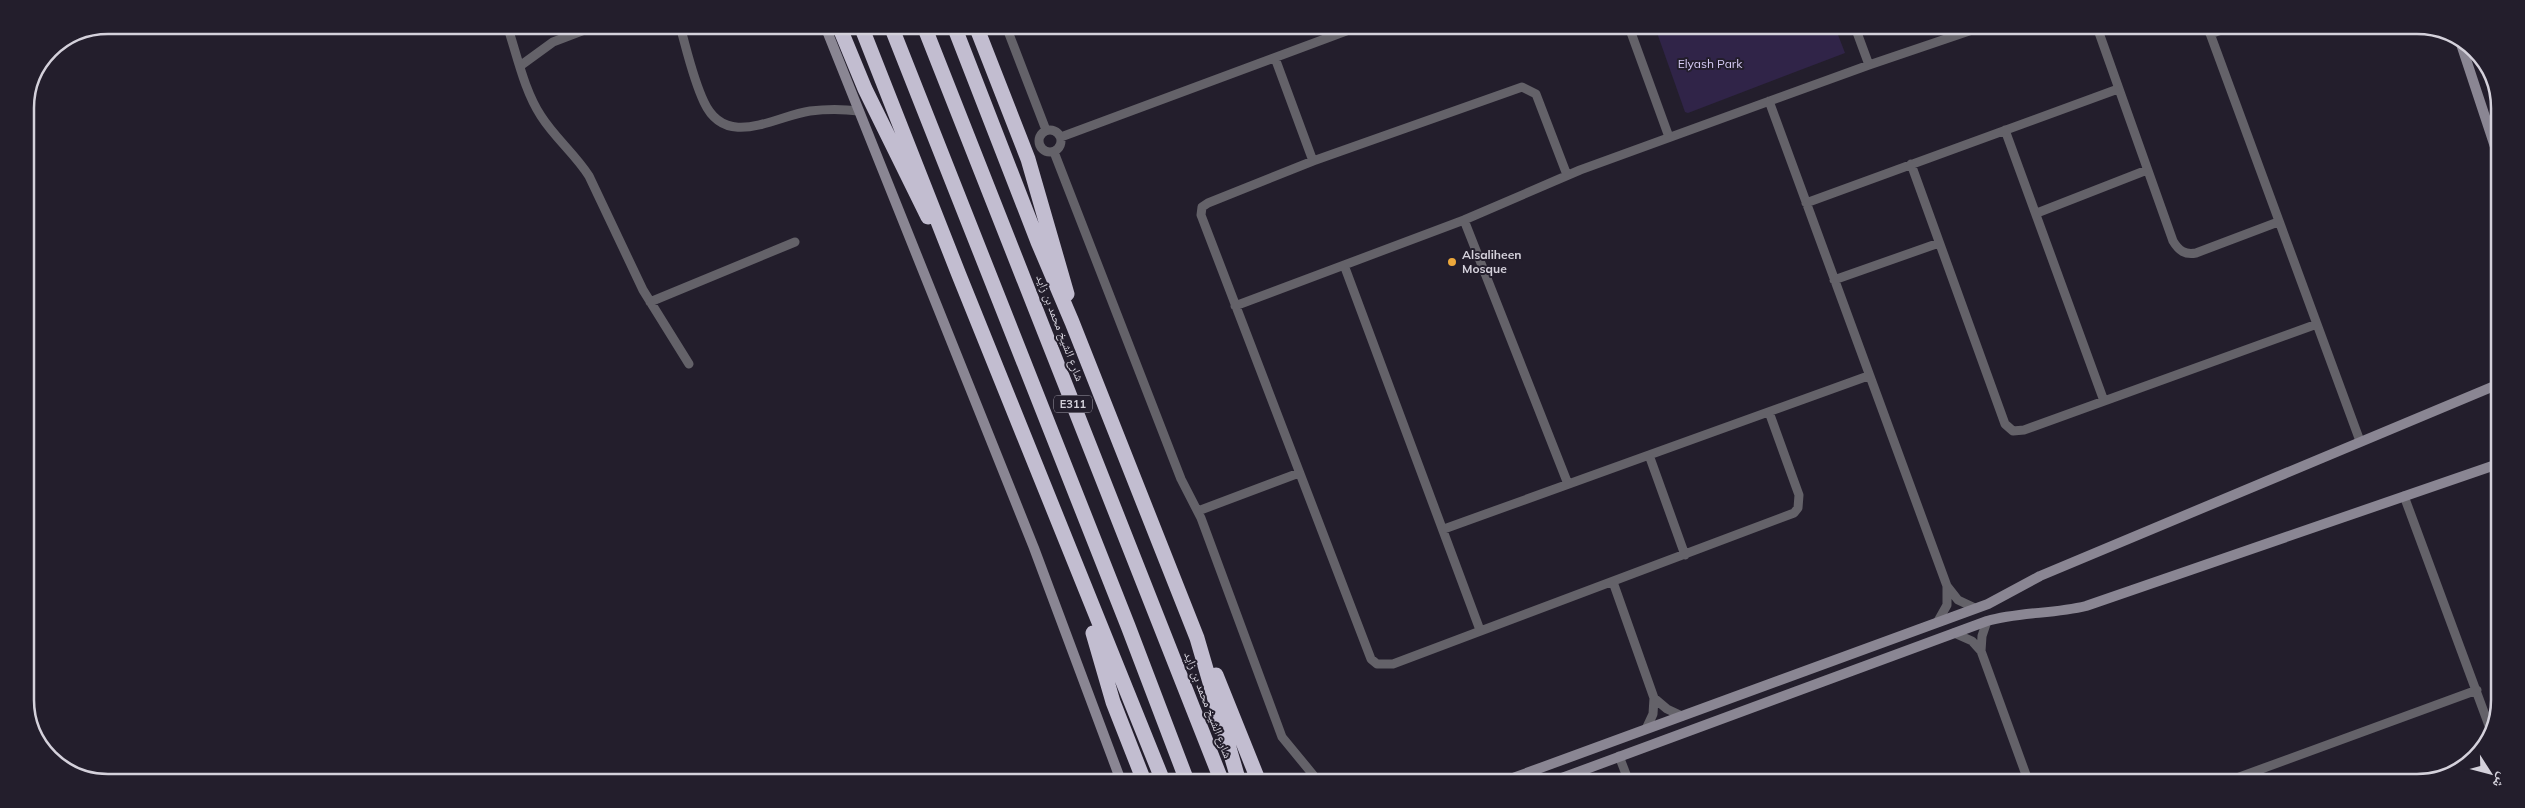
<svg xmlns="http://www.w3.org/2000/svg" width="2525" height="808" viewBox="0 0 2525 808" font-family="Mulish,'Noto Naskh Arabic',sans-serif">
<rect width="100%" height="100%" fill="#231e2c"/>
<path fill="#302448" d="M1655,27h180l10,26 -157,60 -3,-1z"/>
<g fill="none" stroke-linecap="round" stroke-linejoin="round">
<path stroke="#646269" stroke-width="9" d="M507,25c10,30 17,65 34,91 14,22 34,38 48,60l54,114 46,74
M680,26c7,25 13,53 24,76 22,48 71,14 106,9 16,-2 33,-2 49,0
M1006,26l40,104
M1629,27l40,110
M1855,27l14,38
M2097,27l76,214c6,10 12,14 23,12l82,-31
M2208,28l152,413
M2210,34l17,-6
M1275,58l38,103
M520,66l33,-24 42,-16
M1769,101l178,485 11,14 17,8
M1039 141a11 11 0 1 1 22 0a11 11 0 1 1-22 0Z
M2005,130l99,271
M1061,137l296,-110
M1054,152l127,327 20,39 81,219 37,45
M1911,164l94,260 8,7 11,-1 293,-106
M1567,175l-31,-81 -14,-7 -209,74 -105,42 -6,4 -1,8 170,444 6,5h16l401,-151 4,-5 1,-13 -30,-83
M1806,203l312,-114
M2037,213l110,-43
M1464,220l104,264
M1344,265l136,365
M1834,280l105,-37
M650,302l145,-60
M1235,306l229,-86 116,-50 289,-105 112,-38
M1649,455l36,100
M2404,496l87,235
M1198,511l101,-38
M1444,529l424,-153
M1613,582l41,116 -1,16 -7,15
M1938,621l9,-16v-18
M1954,633l18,8 9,10 48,132
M1981,651l1,-15 5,-15
M1654,698l13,11 15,7
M1619,756l10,26
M2223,783l254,-93"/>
<path stroke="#8a8693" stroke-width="10" d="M825,26l209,522 87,233
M2460,41l40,121
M1502,782l486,-178 52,-28 459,-192
M1551,782l436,-161c32,-9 66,-7 99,-15l412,-142"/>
<path stroke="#c2bdd0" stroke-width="15" d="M839,26l26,63 63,128
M861,26l98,249 204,506
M891,26l237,600 59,155
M924,26l298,756
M954,26l84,216 34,80 125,316 42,144
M976,26l52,133 39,135
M1093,633l20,69 31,79
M1216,675l43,107"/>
</g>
<circle fill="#eda83b" stroke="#231e2c" stroke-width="2" cx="1452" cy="262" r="5"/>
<g text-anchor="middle" stroke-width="4" stroke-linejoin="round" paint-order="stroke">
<rect fill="#231e2c" stroke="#9f9ba6" stroke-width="1" x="1054" y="395.5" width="38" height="17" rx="4"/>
<g font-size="11" font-weight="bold" fill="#d4d1db">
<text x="1073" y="408">E311</text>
</g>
<g font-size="12" fill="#d6cbf4" stroke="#231e2c">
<text x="1710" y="68">Elyash Park</text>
</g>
<g font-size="12" font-weight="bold" fill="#d4d1db" stroke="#231e2c" text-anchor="start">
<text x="1462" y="259">Alsaliheen<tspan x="1462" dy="14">Mosque</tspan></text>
</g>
<g font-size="12" fill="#d4d1db" stroke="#231e2c">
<text transform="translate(1060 328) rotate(69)" y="4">شارع الشيخ محمد بن زايد</text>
<text transform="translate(1208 705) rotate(69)" y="4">شارع الشيخ محمد بن زايد</text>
</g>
</g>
<path d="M0 0H2525V808H0ZM108 34H2417A74 74 0 0 1 2491 108V700A74 74 0 0 1 2417 774H108A74 74 0 0 1 34 700V108A74 74 0 0 1 108 34Z" fill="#231e2c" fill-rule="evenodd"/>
<path fill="none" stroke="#d4d1db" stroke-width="2.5" d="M108 34H2417A74 74 0 0 1 2491 108V700A74 74 0 0 1 2417 774H108A74 74 0 0 1 34 700V108A74 74 0 0 1 108 34Z"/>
<g transform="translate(2490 773) rotate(126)" stroke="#231e2c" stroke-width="4" paint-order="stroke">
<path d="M0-4L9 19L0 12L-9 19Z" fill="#d4d1db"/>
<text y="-8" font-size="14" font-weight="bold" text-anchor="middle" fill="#d4d1db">ش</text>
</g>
</svg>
